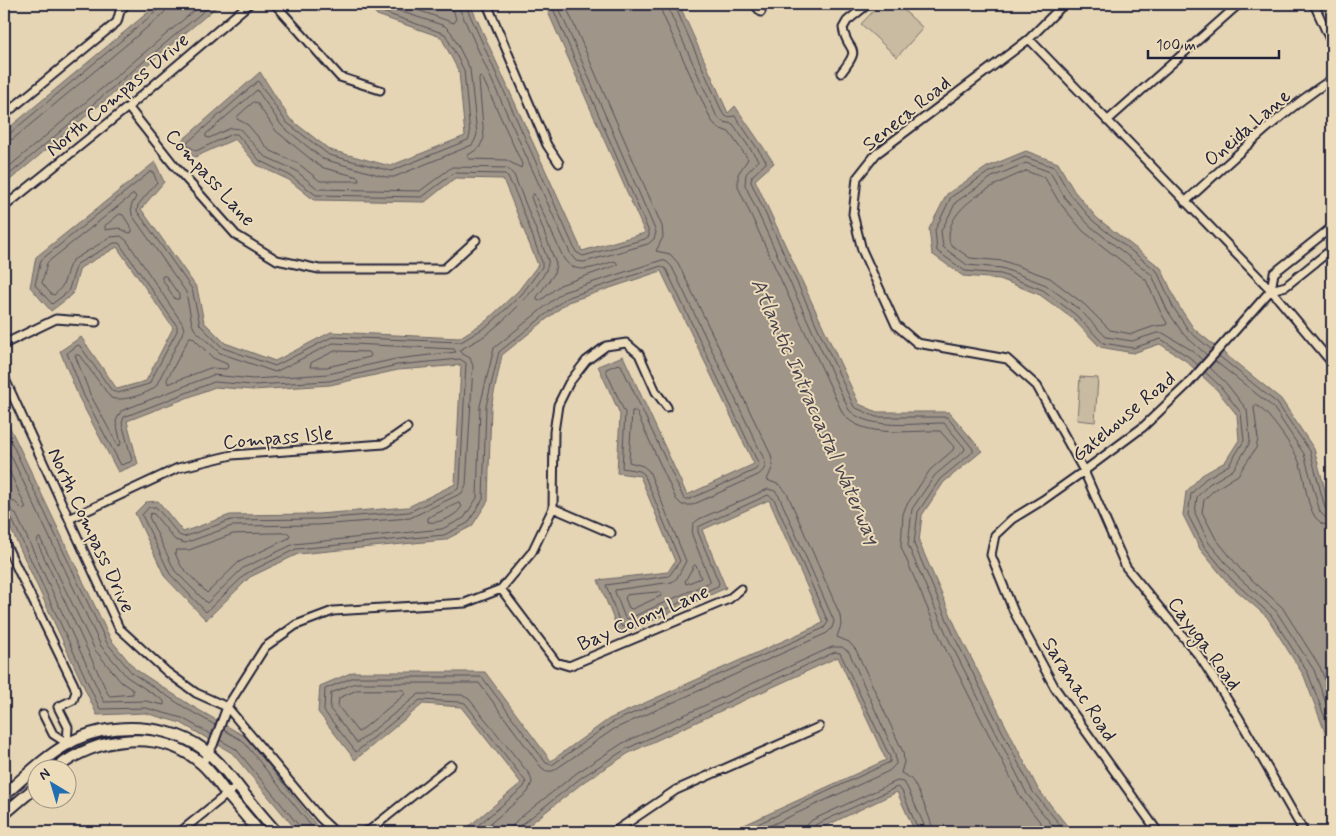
<svg xmlns="http://www.w3.org/2000/svg" width="1336" height="836" viewBox="0 0 1336 836" font-family="Mynerve,sans-serif">
<rect width="100%" height="100%" fill="#e5d5b4"/>
<filter id="ink" filterUnits="userSpaceOnUse"><feTurbulence type="fractalNoise" baseFrequency=".02" numOctaves="2"/><feDisplacementMap in="SourceGraphic" scale="10" xChannelSelector="R" yChannelSelector="G"/><feConvolveMatrix kernelMatrix="1 2 1 2 8 2 1 2 1" color-interpolation-filters="sRGB"/></filter>
<g filter="url(#ink)">
<path fill="#c9bba2" stroke="#766e6e" d="M880,4h17l26,24 -26,29 -36,-33z
M1080,377l18,1 -3,44 -18,-2z"/>
<path fill="#9f9588" stroke="#6d6769" d="M158,4h62l-216,181v-53z
M368,4h102l112,247 63,-18 -97,-221 -2,-8h133l49,109 7,-7 39,57 -19,17 104,224 18,8h72l33,39 -38,31 -22,33 -3,27 40,92 79,155 34,43h-157l-18,-40 -84,40h-84l157,-72 -48,-103 -209,96 -44,28 -65,51h-58l59,-49 -60,-76 -38,-3 -68,56 -37,-48 2,-26 33,-14h132l66,89 58,-42 214,-96 -54,-123 -67,30 24,58 -106,47 -22,-55 70,-8 7,-11 -35,-85 -23,-3 3,-59 -22,-48 25,-10 64,139 67,-31 -93,-193 -93,31 -66,53 -11,52 -3,94 -16,25 -27,14 -147,14 -48,23 -44,43 -41,-43 -30,-64 11,-11 12,-1 25,31 47,-17 88,-1 90,-7 47,-23 6,-119 -63,5 -68,15 -77,5 -38,-3 -88,34 11,43 -20,8 -39,-74 -19,-47 21,-14 36,52 29,-8 27,-53 -56,-81 -37,21 -8,27 -21,16 -21,-24 6,-30 119,-95 9,20 -23,27 56,79 7,34 21,21 50,18 56,-29 128,6 27,-17 32,-30 20,-26 -35,-86 -48,-1 -30,24 -111,-2 -25,-20 -32,-15 -22,-26 -40,18 -18,-12 83,-73 30,47 40,31 60,16 75,-30 -6,-64 -18,-35 -64,-22z
M1026,151l32,12 16,28 23,27 64,50 17,37 16,24 87,70 33,50 18,66v225l-6,-5 -22,-59 -37,-59 -39,-34 -28,-34 -17,-34 3,-23 16,-17 23,-13 14,-22 -2,-25 -20,-25 -31,-29 -26,-17 -27,9 -33,-6 -27,-28 -33,-24 -40,-16 -37,-3 -31,-22 -3,-25 18,-35 40,-27z
M4,415l107,225 24,29 55,36 56,32 76,95h-24l-66,-79 -51,-30 -36,-10 -48,2 -93,-201z"/>
<g fill="none" stroke-linecap="round" stroke-linejoin="round">
<path stroke="#54505a" stroke-width="1" d="M374,4l6,7 65,23 19,36 6,65 -2,5 -77,31 -62,-16 -43,-33 -28,-41 -70,61 -1,3 9,6 36,-17h5l23,27 31,15 25,19 106,2 32,-24 51,1c9,7 31,73 37,88v5l-20,27 -33,31 -28,17 -129,-5 -57,29 -52,-18 -23,-23 -8,-36 -55,-78 1,-6 19,-23 -4,-10h-3l-109,88 -6,25 17,19 16,-12 9,-28 37,-21h5l58,83v5l-28,53 -31,9 -6,-2 -32,-45 -2,-1 -11,8 17,43 37,69 9,-3 2,-2 -10,-37 2,-6 90,-35 39,3 76,-4 68,-16 63,-6 6,4 -6,121 -2,5 -49,23 -91,7 -87,1 -47,17 -5,-2 -23,-28h-7l-7,8 28,59 36,38 41,-39 49,-24 148,-14 24,-12 15,-24 3,-93 13,-54 67,-54 95,-32 5,3 93,196 -4,5 -65,29h-6l-63,-134 -3,-1 -12,5v2l19,42 -3,55 18,3 4,3 36,87 -11,15 -63,9 15,41 4,1 93,-41 1,-3 -21,-51v-5l70,-32 6,4 54,123 -4,6 -213,95 -59,42 -6,-2 -64,-86h-128l-29,12 -1,22 32,41 64,-52 41,2 4,1 61,79 -2,5 -54,45
M382,4l2,2 61,20 6,6 19,37 7,65 -2,6 -3,5 -78,32h-8l-63,-18 -41,-33 -25,-36 -51,44v3l3,1 22,-10 9,1 24,27 31,14 23,19 102,2 32,-24 55,1 7,7 34,85c3,17 -41,58 -55,69 -9,9 -22,14 -33,21l1,3 9,5 3,8 -7,119 -4,8 -52,25 -92,7 -86,1 -47,17 -10,-3 -21,-26 -3,-1 -2,4 26,54 32,32 36,-35 51,-24 148,-15 22,-11 13,-20 3,-92 14,-58 69,-56 99,-32 5,2 5,5 92,192c3,7 0,12 -6,16l-66,30h-10l-6,-6 -40,-88h-4l-3,51 14,4 6,5 37,90 -9,17 -5,4 -57,8v2l10,26 3,1 82,-37v-2l-18,-45 1,-11 6,-5 69,-30 7,2 4,5 55,125 -2,7 -5,5 -213,96 -61,42h-7l-5,-4 -62,-84h-124l-24,10 -1,16 27,34 62,-49 43,1 7,4 61,76 2,7 -4,10 -48,40
M401,4l53,19 2,-3 -4,-16
M459,4l1,6 111,245 5,6 8,1 64,-18 6,-5 2,-7 -99,-228
M465,4l111,248 7,4 62,-17 4,-3v-4l-98,-228
M565,4l97,222 1,11 -7,14 14,3 8,9 93,192 2,11 -6,14 13,5 7,8 53,122 1,10 -4,12 12,5 7,8 47,102 1,10 -3,11c3,2 7,3 10,6 6,7 22,44 22,53
M661,4l1,9 49,107 7,8 11,4 19,27 -10,15v13l105,227c20,25 69,16 97,17l14,16 -1,3 -23,20 -24,36 -3,8 -2,33 41,95 79,156 27,34
M668,4l1,6 48,107 6,5 10,2 25,36 -1,2 -11,12 -1,11 104,225c20,21 68,13 95,13l21,25 -1,3 -29,24 -23,34 -4,36 40,93 79,156 31,38
M674,4l49,110 4,3 8,-1 31,45v2l-14,13 -1,6 103,225 22,10h71l26,32v3l-33,27 -22,33 -4,32 40,92 79,156 33,40
M480,77l3,2 39,85 -1,4 -15,-8 -36,-1 -2,-1v-3l11,-7 5,-10 -5,-58z
M254,102l3,1 19,28 42,34 6,3 34,9 1,4h-39l-21,-17 -30,-14 -21,-25 -11,-6 1,-3z
M4,135l5,-1 149,-124 2,-6
M4,141l9,-2 149,-124 4,-5 1,-6
M4,171l198,-167
M1026,171l19,7 14,24 24,29 63,49 15,33 6,10 -1,2 -11,1 -23,8 -22,-4 -25,-25 -35,-27 -46,-17 -34,-3 -20,-14c-9,-37 49,-62 76,-73z
M4,179l208,-175
M134,194l2,3 -5,9 1,9 54,77 6,32 3,6 25,23 55,19 58,-29 121,6 2,3 -60,7 -68,15 -75,5 -40,-4 -92,36 -5,10 5,23 -3,2 -28,-52 -15,-39h4l32,43c10,4 38,-4 45,-12l26,-52 2,-5 -2,-6 -55,-82 -6,-5 -10,1 -38,23c-10,13 -4,23 -19,35l-3,-1 -9,-11 5,-20z
M534,194l30,65c12,18 34,7 51,2l2,2v2l-57,20 -20,16 -3,-1v-3l17,-23 2,-10 -25,-67z
M120,214l3,1 9,14v3l-3,1 -10,-5 -14,2v-4z
M163,276h3l13,19v4h-4l-13,-20z
M190,337h2l21,21 14,6 1,3 -2,2 -16,-1 -42,16 -1,-4z
M335,351l34,1 2,3 -1,2 -43,10h-17l1,-4z
M1219,356l58,47 33,48 15,57 3,3 4,1
M1202,360l-9,-9 -30,-18h-6l-25,8 -26,-4 -26,-27 -34,-25 -44,-17 -35,-3 -24,-18 -2,-16 15,-29 36,-25 34,-14 24,9 15,26 24,27 63,50 15,35 17,25 23,20
M1215,361l58,46 31,47 16,58 5,5 7,1
M1198,365l-9,-8 -28,-18 -28,9 -30,-5 -27,-28 -33,-25 -42,-16 -36,-3 -28,-20 -2,-21 16,-33 38,-25 36,-15 29,10 16,27 23,27 64,50 16,36 16,24 23,19
M1209,367l17,16 21,27 3,31 -2,5 -15,24 -24,14 -12,13 -2,16 14,30 27,32 40,36 38,59 18,50
M1205,372l16,15 20,26 3,28 -15,24 -24,14 -14,15 -3,21 16,31 28,34 39,35 37,58 22,58 2,3
M4,427l103,216 25,30 55,36 28,16
M4,441l97,205 26,31 37,24v4l-19,-4 -41,1 -88,-188 -5,-5 -7,-2
M4,459l22,49 -3,2 -8,-8 -11,-2
M459,503l3,3c-5,10 -23,18 -34,16v-4z
M4,513l4,1 3,3 89,192 46,-1 36,10 30,17
M1332,526l-10,-2 -7,-7c-11,-18 -9,-42 -18,-60 -6,-12 -31,-49 -42,-52l-1,3 4,31 -2,9 -18,27 -24,15 -10,10 -2,12 14,27 25,31 41,37 38,60 12,31
M288,533l2,2 -1,3 -50,24 -32,31 -26,-27 -6,-13 1,-3h13l44,-16z
M40,538l55,112 26,32 12,8v4l-23,2 -2,-2 -71,-152 1,-3z
M695,565l2,2 4,11 -15,6 -1,-3 8,-14z
M659,592l3,1 -1,3 -29,13 -3,-1 -4,-10 2,-3z
M403,690l2,2 -1,3 -45,37 -2,-1 -19,-25 1,-8 18,-8z
M224,730l19,11 73,91
M220,740l16,9 64,78 1,5
M512,832v-5l4,-6 62,-49 45,-29 209,-96h10l7,5 46,102 1,10 -7,7 -133,61
M518,832l2,-6 62,-49 44,-28 209,-97 5,1 50,104v5l-149,70
M806,832l1,-7 5,-5 85,-39 6,1 4,5 18,40v5
M812,832l3,-7 82,-38 5,4 17,41"/>
<g stroke="#22223b" stroke-width="11">
<path id="street" d="M275,4l65,73 40,13
M487,4l60,141 12,18
M754,4l7,8
M1064,4l-35,35 -153,115 -19,24 -4,36 9,36 34,75 21,18 90,16 30,27 47,85 42,96 74,90 39,61 65,114
M1314,4l18,40
M1029,39l242,251 61,73
M841,73c23,-29 6,-19 2,-45l4,-7 21,-17
M128,107l45,57 63,71 41,25 42,9h125l32,-29
M4,115l113,-93 3,-11 6,-7
M1107,121l132,-117
M1185,202c47,-42 93,-88 147,-123
M4,207l124,-100 121,-103
M1271,290l15,-4 46,-37
M4,344l52,-25 40,3
M4,377l115,251 48,44 29,21 31,14 93,111 15,14
M553,508l58,25
M69,519l109,-51 54,-13 152,-11 23,-16
M4,541l70,144 2,7 -3,8 -15,7 10,20 -1,16 -14,-9 -10,-20
M501,589l55,73 13,4 160,-67 12,-10
M202,764l11,-19 14,-38 38,-60 31,-22 37,-14 132,-8 36,-14 31,-37 21,-44 1,-76 4,-27 11,-22 17,-22 20,-15 20,-3 13,11 17,38 11,15
M180,832l57,-46
M363,832l7,-2 81,-65
M614,832l62,-42 143,-63
M1158,832l-103,-144 -41,-76 -23,-57 4,-20 17,-16 31,-19 41,-29 59,-44 44,-42 84,-95 3,-17 58,-46"/>
</g>
<g stroke="#22223b" stroke-width="14">
<path id="secondary" d="M57,768c39,-32 105,-40 145,-4 10,9 17,20 25,30 11,13 22,25 32,38
M4,795c20,-17 39,-37 62,-50 39,-25 108,-23 143,9 11,9 19,20 28,31 12,16 26,32 39,47
M4,814l34,-29"/>
</g>
<use href="#street" stroke="#eddcb9" stroke-width="7"/>
<use href="#secondary" stroke="#eddcb9" stroke-width="10"/>
</g>
</g>
<g text-anchor="middle" stroke-width="4" stroke-linejoin="round" paint-order="stroke">
<g font-size="20" fill="#22223b" stroke="#eddcb9">
<text transform="translate(117 94) rotate(-40)" y="7">North Compass Drive</text>
<text transform="translate(906 113) rotate(-39)" y="7">Seneca Road</text>
<text transform="translate(1247 127) rotate(-41)" y="7">Oneida Lane</text>
<text transform="translate(211 177) rotate(48)" y="7">Compass Lane</text>
<text transform="translate(1123 416) rotate(-40)" y="7">Gatehouse Road</text>
<text transform="translate(278 437) rotate(-5)" y="7">Compass Isle</text>
<text transform="translate(92 530) rotate(65)" y="7">North Compass Drive</text>
<text transform="translate(643 617) rotate(-23)" y="7">Bay Colony Lane</text>
<text transform="translate(1205 643) rotate(54)" y="7">Cayuga Road</text>
<text transform="translate(1080 689) rotate(57)" y="7">Saranac Road</text>
</g>
<g font-size="21" font-style="italic" fill="#484452" stroke="#eddcb9">
<text transform="translate(816 411) rotate(66)" y="7">Atlantic Intracoastal Waterway</text>
</g>
</g>
<rect width="1336" height="836" fill="none" stroke="#eddcb9" stroke-width="20"/>
<rect x="10" y="10" width="1316" height="816" fill="none" stroke="#22223b" stroke-width="2" filter="url(#ink)"/>
<g transform="translate(52 784) rotate(322)"><circle r="24" fill="#eddcb9" stroke="#9c9287"/>
<path d="M0-4L9 19L0 12L-9 19Z" fill="#1f6fb2"/>
<text y="-8" font-size="14" font-weight="bold" text-anchor="middle" fill="#22223b">N</text>
</g>
<path d="M1148 50v8h131v-8" fill="none" stroke="#22223b" stroke-width="2.5"/>
<text x="1156" y="50" font-size="15" fill="#22223b" stroke="#eddcb9" stroke-width="4" paint-order="stroke">100 m</text>
</svg>
